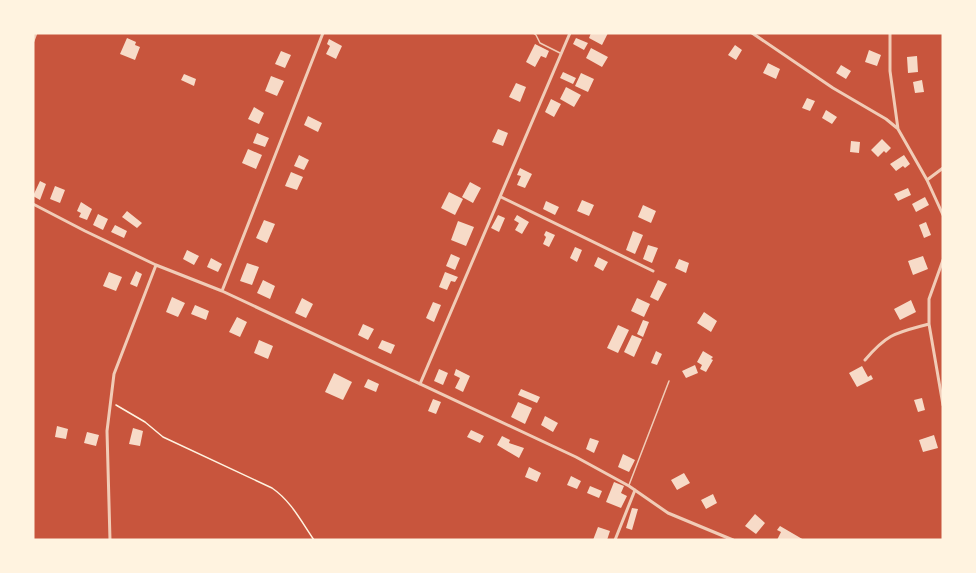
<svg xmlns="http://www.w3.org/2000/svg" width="976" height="573" viewBox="0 0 976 573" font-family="'Noto Sans',sans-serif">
<rect width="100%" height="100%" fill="#c8553d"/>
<path fill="#f7dbc8" d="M591,33h17l-6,12 -13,-7z
M127,38l9,4 -1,3 5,2 -5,13 -15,-6z
M576,38l12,5 -4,7 -11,-6z
M329,39l13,7 -6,13 -10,-5 4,-8 -3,-2z
M535,44l14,7 -3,7 -5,-2 -6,11 -9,-5z
M735,45l7,5 -6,10 -8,-5z
M591,48l17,9 -6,10 -16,-9z
M869,50l12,5 -4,11 -12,-4z
M281,51l10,4 -6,13 -10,-4z
M917,56l1,16 -10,1 -1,-16z
M768,63l12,6 -4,10 -13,-6z
M841,65l10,6 -5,8 -10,-6z
M563,72l13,6 -3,6 -13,-6z
M581,73l13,6 -6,13 -13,-6z
M184,74l12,5 -2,7 -13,-6z
M271,76l13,5 -7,15 -12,-5z
M922,80l2,12 -9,1 -2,-11z
M516,83l10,4 -6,15 -11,-5z
M566,87l15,8 -7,12 -14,-8z
M807,98l8,3 -5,10 -8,-3z
M551,99l10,5 -7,13 -9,-5z
M254,107l10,6 -5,11 -11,-5z
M826,110l11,7 -5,7 -10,-6z
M308,116l14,7 -4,9 -14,-7z
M498,129l10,4 -5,13 -11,-4z
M257,133l12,5 -4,9 -12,-4z
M882,139l9,9 -5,5 -2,-2 -6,6 -7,-7z
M851,141l9,1 -1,11 -9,-1z
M248,149l14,6 -6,14 -14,-6z
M299,155l10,5 -5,10 -10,-4z
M904,155l6,9 -5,4 -2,-2 -7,5 -6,-7z
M520,168l12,6 -7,14 -8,-3 4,-9 -4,-1z
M291,172l12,5 -6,13 -12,-4z
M40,181l6,3 -6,16 -7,-4z
M470,182l11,6 -8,15 -11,-6z
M55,186l10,4 -5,13 -10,-4z
M908,188l3,7 -13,6 -4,-7z
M449,192l14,7 -8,16 -14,-7z
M925,197l4,8 -13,7 -4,-8z
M582,200l12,5 -5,11 -12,-5z
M546,201l13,6 -4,8 -12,-6z
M81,202l11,7 -5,11 -8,-3 2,-4 -4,-2z
M643,205l13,6 -5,12 -13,-6z
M127,211l15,12 -5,5 -15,-11z
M98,214l10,5 -5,11 -10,-5z
M498,215l7,3 -6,14 -8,-4z
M517,215l12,7 -7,12 -7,-4 4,-7 -5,-3z
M264,220l11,4 -8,19 -11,-5z
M458,221l16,6 -8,19 -15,-6z
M926,222l5,13 -7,3 -5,-13z
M115,225l12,6 -3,7 -13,-6z
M546,231l9,4 -6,12 -6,-3 3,-7 -2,-2z
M633,231l10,4 -8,19 -9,-4z
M648,245l10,3 -6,15 -9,-4z
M575,247l7,3 -5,12 -7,-4z
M187,250l12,6 -5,9 -11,-6z
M451,254l9,4 -5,12 -9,-4z
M923,256l5,13 -15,6 -5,-14z
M598,257l10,5 -5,9 -9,-5z
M211,258l11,6 -4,8 -11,-5z
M679,259l10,4 -3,10 -11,-5z
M247,263l12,4 -7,18 -12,-4z
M136,271l6,3 -5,13 -7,-3z
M109,272l13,5 -6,14 -13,-5z
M445,272l13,5 -3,5 -4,-1 -4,9 -8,-3z
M263,280l12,6 -5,13 -13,-6z
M658,280l9,4 -9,17 -8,-4z
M172,297l13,6 -7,14 -12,-5z
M302,298l11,6 -7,14 -11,-5z
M637,298l13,6 -6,13 -13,-6z
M911,300l5,12 -16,8 -6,-11z
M433,302l8,3 -7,17 -8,-4z
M195,305l14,6 -3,9 -15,-6z
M704,312l13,9 -6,11 -14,-9z
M237,317l10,5 -7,15 -11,-5z
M643,320l6,2 -6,15 -6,-3z
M363,324l11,5 -6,11 -10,-5z
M618,325l11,5 -11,23 -11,-5z
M632,335l10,4 -8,18 -10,-5z
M259,340l14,6 -5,13 -14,-6z
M382,340l13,5 -4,9 -13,-6z
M656,351l6,3 -5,11 -6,-2z
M703,351l10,6 -2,2 2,1 -7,12 -6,-3 2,-4 -5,-3z
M695,365l3,8 -12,5 -4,-7z
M862,366l6,11 3,-2 2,4 -16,8 -8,-14z
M439,369l9,4 -5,12 -9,-4z
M456,369l14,7 -7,16 -8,-4 5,-10 -6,-3z
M334,373l18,9 -9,18 -18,-8z
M368,379l11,5 -3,8 -12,-5z
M521,389l19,8 -3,6 -19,-8z
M922,398l3,12 -7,2 -4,-12z
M433,399l8,3 -5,12 -8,-3z
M518,402l14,6 -7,16 -14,-7z
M545,416l13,7 -5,9 -12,-7z
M57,426l11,3 -2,10 -11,-2z
M133,428l10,3 -3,15 -11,-2z
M471,430l13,6 -4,7 -13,-6z
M87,432l12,3 -3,11 -12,-3z
M934,435l4,13 -15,4 -4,-12z
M502,436l8,4 -1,3 15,5 -5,10 -22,-13z
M590,438l9,3 -5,12 -8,-4z
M623,454l12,6 -6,12 -11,-5z
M529,467l12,6 -4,9 -12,-5z
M684,473l6,10 -13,7 -6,-10z
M571,476l10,5 -4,8 -10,-4z
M614,482l10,4 -3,7 6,3 -6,12 -15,-6z
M590,486l12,5 -3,7 -12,-5z
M713,494l4,9 -11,6 -5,-9z
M632,508l6,1 -6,21 -6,-2z
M755,514l10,9 -9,11 -11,-8z
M780,526l24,14h-27l4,-8 -4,-2z
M598,527l12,4 -3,9h-14z"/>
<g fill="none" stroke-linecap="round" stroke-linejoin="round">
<path stroke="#fff3e0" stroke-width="1.5" d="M116,405l29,17 18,15 109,51c19,13 29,33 42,52"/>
<path stroke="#f1ccb7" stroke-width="1.5" d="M533,33l3,2 4,8 20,10
M629,485l40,-104"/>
<path stroke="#f1ccb7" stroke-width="3" d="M752,33l81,55 53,31 11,9
M890,33v38l8,58 29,51 16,35
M33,41l3,-8
M927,180l16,-12
M501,197l152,74
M33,204l52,27 71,34 66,26 354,166 53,29 39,27 65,27
M943,260l-14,39v25l14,81
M222,291l101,-258
M865,360c23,-27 31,-27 64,-36
M420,384l150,-351
M110,540l-3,-109 7,-57 42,-109
M615,540l20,-50"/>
</g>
<rect width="976" height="573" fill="none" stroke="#fff3e0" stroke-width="69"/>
</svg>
